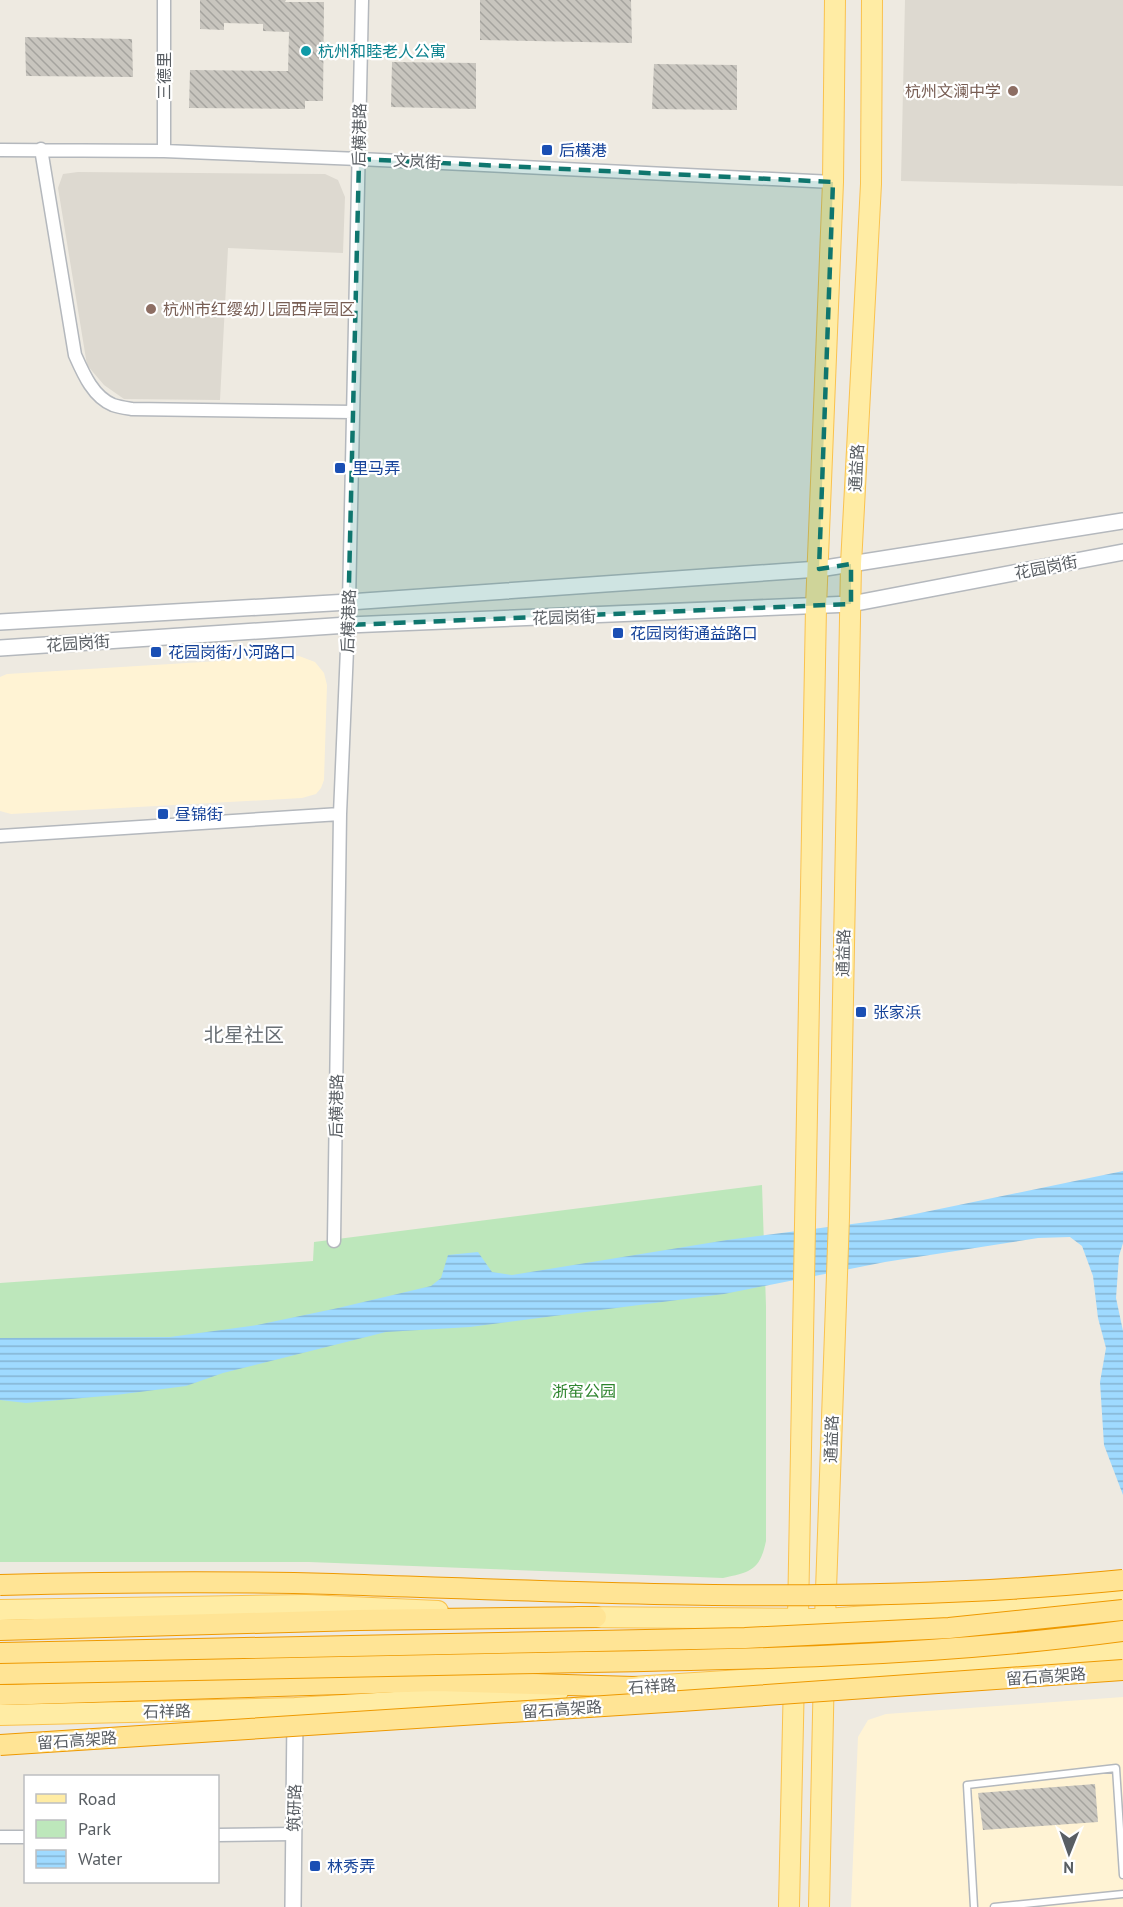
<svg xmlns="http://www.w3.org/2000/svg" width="1123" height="1907" viewBox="0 0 1123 1907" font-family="'PT Sans','Noto Sans SC',sans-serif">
<defs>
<pattern id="water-rules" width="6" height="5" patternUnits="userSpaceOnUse" patternTransform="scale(1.5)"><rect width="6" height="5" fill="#9fdaff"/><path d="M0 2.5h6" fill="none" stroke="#85b4d2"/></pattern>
<pattern id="building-back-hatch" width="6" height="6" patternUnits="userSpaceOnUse" patternTransform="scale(1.5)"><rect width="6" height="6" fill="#c8c5be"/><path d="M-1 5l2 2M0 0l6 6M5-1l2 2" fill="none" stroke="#a5a39e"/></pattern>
</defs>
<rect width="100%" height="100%" fill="#eeeae1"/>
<path fill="#fff3d4" d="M299,656l16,6 9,11 3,12 -3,95 -3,8 -5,6 -14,4 -291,16 -11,-3v-134l7,-3z
M1123,1697v210h-272l7,-170 10,-17 18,-6z"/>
<path fill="#ddd9d0" d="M905,0h218v186l-222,-5z
M78,172l247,2 13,6 7,17 -2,56 -115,-5 -8,152 -96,-1 -20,-14 -17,-20 -29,-177 5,-14z"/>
<path fill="#bde7bb" d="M762,1185l4,121v235c-6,29 -15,31 -43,37l-414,-16h-309v-279l313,-22 1,-19z"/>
<path fill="url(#water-rules)" d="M1123,1171v72l-4,13 -3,42 7,33v164l-19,-50 -4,-63 6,-34 -8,-30 -5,-42 -11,-30 -12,-9 -32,1 -153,24 -161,32 -254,33 -84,5 -163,41 -37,13 -70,9 -90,8 -26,-3v-62l170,-1 87,-12 81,-17 93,-22 10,-8 7,-23 30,-3 14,20 20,3 215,-35 164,-21z"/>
<path fill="url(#building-back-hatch)" d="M200,0h86l-1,2h39l-1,99h-18v8l-116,-1 1,-38 98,1 1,-39 -26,-1v-7l-39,-1v7l-24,-1z
M480,0h151l1,43 -152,-3z
M25,37l107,2 1,38 -107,-1z
M392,62l84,1v46l-85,-2z
M654,64l83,1v45l-85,-1z
M1095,1784l3,38 -115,8 -5,-37z"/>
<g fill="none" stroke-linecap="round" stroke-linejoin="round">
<g stroke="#b4b8bd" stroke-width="9">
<path id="service" d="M974,1907l-7,-122 149,-17 7,107
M994,1907l129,-13"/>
</g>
<g stroke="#b4b8bd" stroke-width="15">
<path id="minor" d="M41,149l34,206c8,18 18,42 38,50 6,2 13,3 19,4l221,3
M0,150l164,1 195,8 474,23
M164,151v-151
M0,836l340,-22
M334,1241l6,-427 9,-212 13,-602
M218,1835l75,-1
M0,1837h26"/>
</g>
<g stroke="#b4b8bd" stroke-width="18">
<path id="tertiary" d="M0,622l349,-20 470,-33 304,-48
M0,648l348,-23 503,-21 272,-52
M293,1907l2,-190"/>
</g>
<g stroke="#fac24e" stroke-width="22">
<path id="primary" d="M0,1610l306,-5 132,6
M578,1617l247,2 177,-12 121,-12
M617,1688l385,-25 121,-12
M0,1715l295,-7 263,-16
M789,1907l5,-230 4,-59 18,-1011 17,-425 2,-182
M819,1907l6,-288 14,-402 12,-653 20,-380 1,-184"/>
</g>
<g stroke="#e90" stroke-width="22">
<path id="trunk" d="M0,1630l359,-10 237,-3
M0,1695l437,-14 197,6"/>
</g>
<use href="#service" stroke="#fff" stroke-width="6"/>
<use href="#minor" stroke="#fff" stroke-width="12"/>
<use href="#tertiary" stroke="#fff" stroke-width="15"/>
<use href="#primary" stroke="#ffeca4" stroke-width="20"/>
<use href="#trunk" stroke="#ffe495" stroke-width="20"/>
<g stroke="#e90" stroke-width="22" stroke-linecap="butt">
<path id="trunk-bridge" d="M0,1585c111,-3 222,-4 333,-1 264,9 527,22 790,-4
M0,1653l745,-15 204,-10 174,-18
M0,1674c179,-4 358,-8 537,-11 195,-3 392,-6 586,-32
M0,1745l681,-44 442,-31"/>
</g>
<use href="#trunk-bridge" stroke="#ffe495" stroke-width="20"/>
</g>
<path fill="#0f766e" fill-opacity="0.2" stroke="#0f766e" stroke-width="4.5" stroke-dasharray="12 8" stroke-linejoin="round" d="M359,159l474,23 -14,387 32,-5v40l-503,21z"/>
<circle fill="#0f9aa8" stroke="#fff" stroke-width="2" cx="306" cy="51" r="6"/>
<g fill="#8d6e63" stroke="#fff" stroke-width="2">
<circle cx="1013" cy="91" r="6"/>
<circle cx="151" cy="309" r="6"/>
</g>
<g fill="#1a4fb4" stroke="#fff" stroke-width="2">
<rect x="541" y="144" width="12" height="12" rx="3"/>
<rect x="334" y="462" width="12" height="12" rx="3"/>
<rect x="612" y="627" width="12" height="12" rx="3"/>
<rect x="150" y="646" width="12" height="12" rx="3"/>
<rect x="157" y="808" width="12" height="12" rx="3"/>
<rect x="855" y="1006" width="12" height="12" rx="3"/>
<rect x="309" y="1860" width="12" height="12" rx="3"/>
</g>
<g text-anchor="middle" stroke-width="4.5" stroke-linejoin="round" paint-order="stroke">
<g font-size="16" fill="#0d838f" stroke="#fff" text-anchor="start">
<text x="318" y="57">杭州和睦老人公寓</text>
</g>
<g font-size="16" fill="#595e63" stroke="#fff">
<text transform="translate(164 76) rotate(-90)" y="6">三德里</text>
<text transform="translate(359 135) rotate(-89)" y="6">后横港路</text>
<text transform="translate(417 161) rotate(3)" y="6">文岚街</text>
<text transform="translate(856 468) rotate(-87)" y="6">通益路</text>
<text transform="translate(1046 567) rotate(-11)" y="6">花园岗街</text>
<text transform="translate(564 617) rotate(-2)" y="6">花园岗街</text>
<text transform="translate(348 621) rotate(-88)" y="6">后横港路</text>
<text transform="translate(78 643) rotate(-4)" y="6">花园岗街</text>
<text transform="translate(843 953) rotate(-89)" y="6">通益路</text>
<text transform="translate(336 1106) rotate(-89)" y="6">后横港路</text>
<text transform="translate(831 1439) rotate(-88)" y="6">通益路</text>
<text transform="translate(1046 1676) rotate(-4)" y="6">留石高架路</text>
<text transform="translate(652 1686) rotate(-4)" y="6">石祥路</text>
<text transform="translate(562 1709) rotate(-4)" y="6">留石高架路</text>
<text transform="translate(167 1711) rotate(-1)" y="6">石祥路</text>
<text transform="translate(77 1740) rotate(-4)" y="6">留石高架路</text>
<text transform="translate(294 1808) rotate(-89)" y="6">筑研路</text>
</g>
<g font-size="16" fill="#785e54" stroke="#fff" text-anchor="end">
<text x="1001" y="97">杭州文澜中学</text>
<text x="163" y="315" text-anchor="start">杭州市红缨幼儿园西岸园区</text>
</g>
<g font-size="16" fill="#164399" stroke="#fff" text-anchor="start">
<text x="559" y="156">后横港</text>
<text x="352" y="474">里马弄</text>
<text x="630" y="639">花园岗街通益路口</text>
<text x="168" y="658">花园岗街小河路口</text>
<text x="175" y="820">昼锦街</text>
<text x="873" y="1018">张家浜</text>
<text x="327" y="1872">林秀弄</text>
</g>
<g font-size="16" fill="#2f852f" stroke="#fff">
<text x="584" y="1397">浙窑公园</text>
</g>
<g font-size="20" fill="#6a7075" stroke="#fff">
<text x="244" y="1042">北星社区</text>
</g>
</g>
<rect x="24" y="1775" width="195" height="108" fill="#ffffff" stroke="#bdbfc1" stroke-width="1.5"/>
<rect x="36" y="1794" width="30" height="9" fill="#ffeca4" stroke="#bdbfc1" stroke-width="1.5"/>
<text x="78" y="1805" font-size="18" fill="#595e63">Road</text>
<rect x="36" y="1820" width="30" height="18" fill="#bde7bb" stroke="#bdbfc1" stroke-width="1.5"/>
<text x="78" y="1835" font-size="18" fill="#595e63">Park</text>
<rect x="36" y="1850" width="30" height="18" fill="url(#water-rules)" stroke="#bdbfc1" stroke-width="1.5"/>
<text x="78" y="1865" font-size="18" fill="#595e63">Water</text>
<g transform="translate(1069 1853) rotate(181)" stroke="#ffffff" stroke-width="4.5" paint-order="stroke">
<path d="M0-4.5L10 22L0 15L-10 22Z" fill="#595e63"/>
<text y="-9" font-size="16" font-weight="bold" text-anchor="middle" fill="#595e63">N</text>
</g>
</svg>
